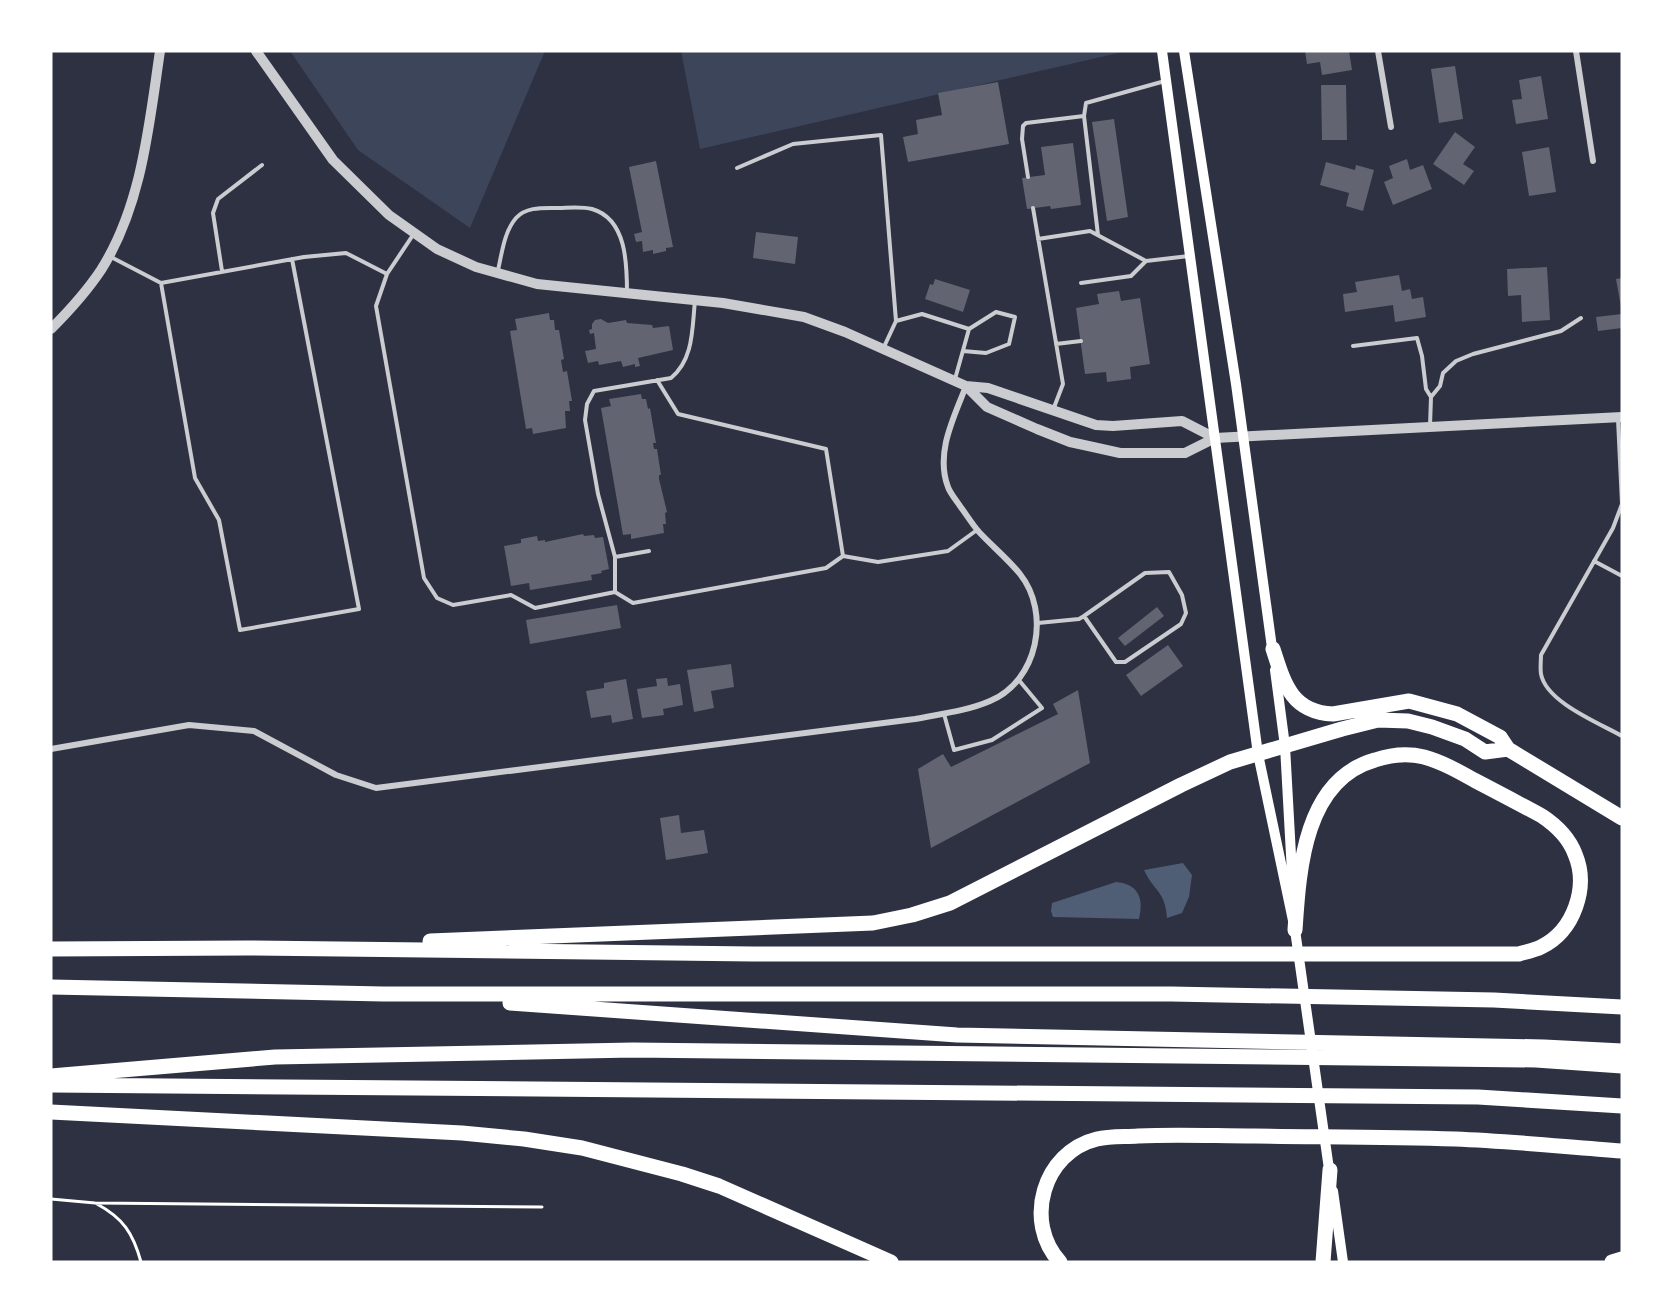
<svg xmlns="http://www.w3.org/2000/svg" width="1673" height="1313" viewBox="0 0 1673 1313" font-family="'Source Sans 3',sans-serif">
<rect width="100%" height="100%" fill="#2d3142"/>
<path fill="#3c4559" d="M290,51h255l-75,177 -112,-78z
M681,51h446l-427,98z"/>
<path fill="#4f5d75" d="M1183,863l9,12 -3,22 -7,16 -15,5c-2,-28 -13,-26 -23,-48z
M1116,882c23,2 28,17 23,37l-86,-2 -2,-6 1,-8z"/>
<path fill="#626471" d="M1305,51h44l3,19 -30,5 -2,-13 -13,2z
M1455,66l8,53 -24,4 -8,-54z
M1541,76l7,43 -32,5 -4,-24 10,-1 -3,-19z
M998,82l11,62 -101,18 -5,-25 15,-3 -2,-14 26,-5 -4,-22z
M1321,85h25l1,55h-25z
M1114,119l14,98 -21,4 -15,-99z
M1455,132l20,15 -12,17 11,7 -10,14 -31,-21z
M1073,143l8,62 -30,4 -1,-3 -23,3 -5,-31 23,-3 -4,-28z
M1549,147l7,45 -27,4 -7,-44z
M1407,159l3,11 13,-5 9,24 -39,16 -9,-23 9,-4 -4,-12z
M656,161l17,86 -7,1v3l-13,3v-4l-10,2 -1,-11 -6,1 -2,-8 8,-2 -13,-65z
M1326,162l29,8 1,-5 18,5 -11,41 -17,-5 3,-13 -29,-8z
M756,232l42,5 -3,27 -42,-6z
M1547,267l3,53 -28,2 -1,-27 -13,1 -1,-27z
M1399,275l3,16 8,-2 2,10 11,-2 3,20 -31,5 -2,-17 -48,7 -2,-18 14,-2 -2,-10z
M1622,278v28l-1,1 -5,-28z
M935,279l35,11 -7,22 -38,-13 5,-15 3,1z
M1119,291l2,10 19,-3 10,66 -20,3 1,12 -24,3 -1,-10 -21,2 -9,-66 23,-4 -2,-10z
M549,313l1,7h4l1,10h4l5,29 -3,1 2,12 4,-1 5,30h-3l1,10h-5l1,17 -33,6 -1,-6 -6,1 -16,-98 7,-1 -2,-11z
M1622,314v14l-24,3 -2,-14z
M601,319l7,4 18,-3 1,3 25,2 1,3 16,-2 4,24 -35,8 2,8 -5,1v-3l-12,3 -2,-6 -22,4 -1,-4 -10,2 -3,-12 11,-2 -2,-16 -4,1 -1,-4 3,-1v-5l3,-4z
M641,394l1,5h4l2,10 2,-1 6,35h-3l1,6h3l4,26h-2v4l8,33 -2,1 1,11h-3l1,9 -33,6v-5l-8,1 -22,-127 10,-2 -2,-7z
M583,534l1,2 10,-1 1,3 8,-1 6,32 -8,2 1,2 -11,2 1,5 -62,10 -1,-7 -18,3 -7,-40 17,-3v-4l16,-3 1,5 7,-1v2z
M617,605l4,23 -91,16 -4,-24z
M1157,607l7,9 -39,30 -7,-8z
M1168,645l15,21 -42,30 -15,-21z
M731,664l3,23 -23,4 3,17 -20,4 -7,-42z
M667,678l1,8 12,-2 3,21 -20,4 1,6 -22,3 -5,-29 20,-3 -1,-7z
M626,679l7,40 -21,4 -1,-8 -20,3 -5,-27 18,-3v-5z
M1078,690l12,73 -159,85 -13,-79 25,-15 8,13 107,-53 -5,-10z
M679,815l2,18 23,-3 4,23 -42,7 -6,-42z"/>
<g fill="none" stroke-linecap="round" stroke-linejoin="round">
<path stroke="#fff" stroke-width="3" d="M51,1199l44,4 447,4
M97,1204c26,14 36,29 44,58"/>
<path stroke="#caccd0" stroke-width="4" d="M1084,116l14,119
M737,168l56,-24 88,-9 15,186
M1028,177l-6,-38 1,-13 3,-3 58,-7 2,-13 79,-22
M1033,208l30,176 -10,26
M413,235l-26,39 -11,32 48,272 13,20 16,7 58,-10 24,13 80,-16v-35l-17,-63 -13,-74 2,-16 7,-13 77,-13c23,-19 21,-50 24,-77
M1038,239l52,-8 56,30 43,-5
M111,257l50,26
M292,259l67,350 -119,21 -21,-110 -24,-42 -34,-195 143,-26 42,-4 41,21
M498,270c4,-17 6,-38 18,-52 10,-11 26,-10 39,-10 12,0 26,-2 37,1 35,10 35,56 35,84
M222,271l-9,-58 5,-14 44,-34
M1081,283l50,-7 15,-15
M1056,344l25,-3
M1353,346l64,-8 5,18 4,33 5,8 -1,29
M883,349l13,-28 26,-7 47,15
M955,379l14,-50 27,-17 19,5 -6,27 -23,9 -23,-2
M1431,397l9,-11 3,-13 13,-12 17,-7 88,-23 20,-13
M1618,419l4,85 -9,24 -72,127c0,6 -1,13 0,19 5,28 58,49 81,62
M843,556l35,6 70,-11 29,-21
M615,557l34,-6
M1594,561l28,15
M615,592l18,11 193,-35 17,-12 -17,-107 -148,-35 -21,-34
M1038,623l41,-4 5,-3 61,-43 24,-1 13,23 4,18 -5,11 -56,38h-9l-32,-46
M944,714l10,36 38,-10 50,-32 -24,-29"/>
<path stroke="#caccd0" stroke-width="6" d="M1378,51l13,76
M1576,51l17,110
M51,749l138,-24 65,6 82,44 40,13 539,-69c25,-5 52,-8 75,-18 48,-20 61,-88 30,-127 -12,-15 -28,-28 -41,-42 -7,-8 -13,-18 -19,-26 -4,-6 -10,-13 -12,-19 -13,-34 6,-70 18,-101"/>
<path stroke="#caccd0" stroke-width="10" d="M256,51l77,109 56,55 48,34 39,18 61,17 186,19 81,14 41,15 121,54 21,21 50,22 33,13 23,5 27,6h65l30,-15 407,-21
M51,329c18,-18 36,-38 50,-59 41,-65 48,-145 59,-219
M966,386l22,2 108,37 17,1 69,-5 33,17"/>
<path stroke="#fff" stroke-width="10" d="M1162,51l96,703 37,176 35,246
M1184,51l52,333 37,271
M1275,670l10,76 8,145
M1333,1191l10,71"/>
<path stroke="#fff" stroke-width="15" d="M1273,649c11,34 18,63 60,65l76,-13 48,13 43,23 8,12 114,69
M430,941l443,-18 39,-8 38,-12 231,-118 49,-23 112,-33 36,-9 30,1 24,6 33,12 20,13 23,-3
M51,949l196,-1 506,6h766c7,-2 16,-4 22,-7 33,-16 48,-60 34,-93 -6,-16 -18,-28 -33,-38 -22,-12 -45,-24 -68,-36 -16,-9 -32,-18 -50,-23 -16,-4 -34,-2 -49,3 -71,20 -76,110 -80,170
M51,987l332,7h788l323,6 128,7
M510,1003l447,32 587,12 78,4
M51,1076l224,-19 358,-7 903,10 86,6
M51,1085l1427,12 144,9
M51,1112l411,21 62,6 58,9 100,26 37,12 172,76
M1060,1262c-37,-40 -17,-110 37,-123 13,-3 27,-2 41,-3 39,-2 78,0 117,0 67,1 133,1 200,3 55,2 111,8 167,12
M1323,1262l7,-92
M1612,1262l10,-3"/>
</g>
<rect width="1673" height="1313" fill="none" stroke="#ffffff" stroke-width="105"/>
</svg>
